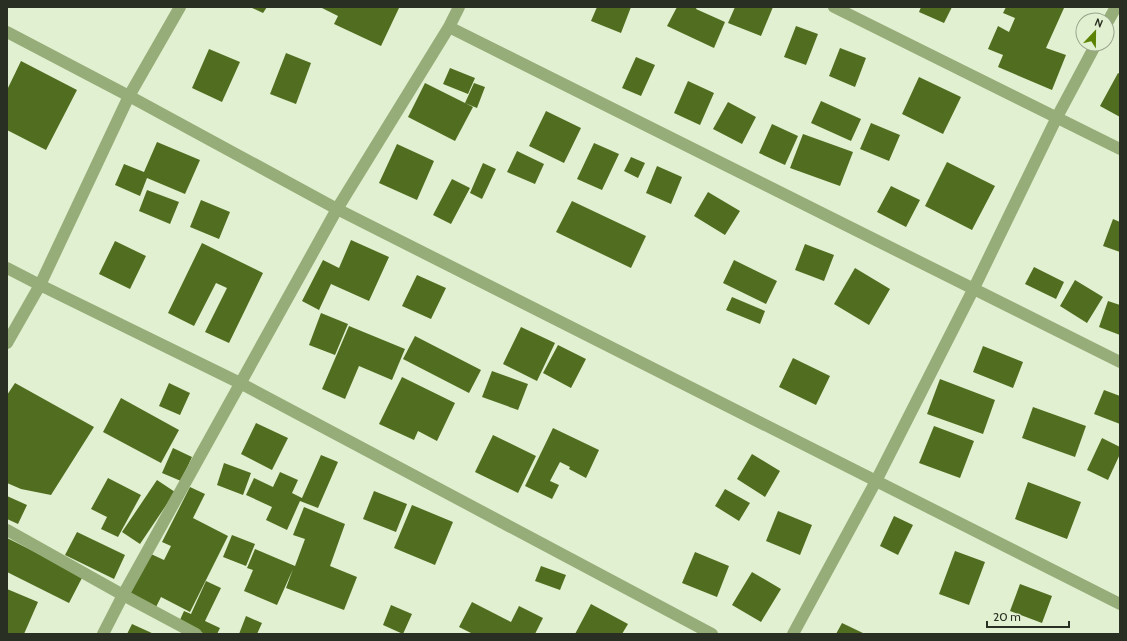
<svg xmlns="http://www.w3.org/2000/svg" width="1127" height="641" viewBox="0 0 1127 641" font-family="Cabin,sans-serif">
<rect width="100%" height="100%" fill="#e1f0d0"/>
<path fill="#516e20" d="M250,7h17l-4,6z
M320,7h76l3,1 -18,38 -47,-22 4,-8z
M597,7h34l-10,26 -30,-12z
M677,7h20l-1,2 29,13 -11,26 -47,-22z
M735,7h38l-12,29 -33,-13z
M921,7h31l-8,16 -25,-11z
M1006,7l58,1 -18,40 20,7 -14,35 -54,-23 5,-12 -15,-6 10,-23 11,6 6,-14 -12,-5z
M796,26l22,8 -12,31 -22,-8z
M840,48l26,10 -11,29 -26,-11z
M209,49l31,13 -18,40 -30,-14z
M286,53l25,10 -15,41 -26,-10z
M636,57l19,8 -14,31 -19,-8z
M21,61l56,29 -31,60 -39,-20v-40z
M450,68l25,10 -7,16 -25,-10z
M1118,73l2,1v43l-20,-11z
M919,77l42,20 -18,37 -41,-20z
M688,81l26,12 -14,32 -26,-12z
M425,83l40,20 9,-20 11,4 -8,21 -12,-5 8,4 -18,34 -47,-24z
M821,101l40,18 -10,22 -40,-18z
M728,102l28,15 -14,27 -29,-15z
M546,111l35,17 -17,35 -35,-17z
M871,123l29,12 -11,26 -29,-12z
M772,124l26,12 -13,29 -26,-12z
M803,134l50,18 -13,34 -50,-18z
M157,142l43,18 -15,34 -38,-16 -7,18 -25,-11 9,-21 20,8z
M594,143l25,11 -17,36 -25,-11z
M397,144l37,17 -17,39 -38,-17z
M517,151l27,13 -9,20 -28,-12z
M631,157l14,6 -7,15 -14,-7z
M947,162l48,24 -23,44 -47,-24z
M483,163l13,6 -14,30 -12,-6z
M657,166l25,11 -11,27 -25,-11z
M452,179l18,9 -19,36 -18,-9z
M891,186l29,14 -14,27 -29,-15z
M147,190l32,12 -9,22 -31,-13z
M708,192l32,19 -15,24 -31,-19z
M201,200l29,12 -11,27 -29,-12z
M572,201l74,35 -15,32 -75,-36z
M1113,219l7,3v30l-17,-6z
M351,240l38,17 -20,44 -38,-17 -12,26 -17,-9 21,-41 16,8z
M115,241l31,15 -16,33 -31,-15z
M202,243l61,30 -34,70 -24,-11 22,-44 -11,-5 -22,43 -26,-13z
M805,244l29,11 -10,26 -29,-11z
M734,260l43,21 -11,23 -43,-21z
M1034,267l30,15 -8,17 -31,-15z
M855,268l35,21 -21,36 -35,-21z
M417,275l29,13 -15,31 -29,-13z
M1075,280l28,17 -16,26 -27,-17z
M732,297l33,14 -5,13 -34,-14z
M1108,301l12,4v30l-21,-8z
M321,313l27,11 -13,31 -26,-10z
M349,326l56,23 -13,31 -33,-14 -14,33 -23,-10z
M521,327l34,16 -18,38 -34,-17z
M415,336l66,34 -12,23 -66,-34z
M558,345l28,14 -15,29 -28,-15z
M983,346l40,16 -10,26 -40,-16z
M793,358l37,18 -14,29 -37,-18z
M492,371l36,13 -10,26 -36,-13z
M402,377l53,26 -18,38 -19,-10 -4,9 -35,-16z
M940,379l55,21 -12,34 -56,-20z
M15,383l79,44 -43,68 -30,-6 -14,-6v-88z
M169,383l21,10 -10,22 -21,-9z
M1104,390l16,6v28l-26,-10z
M121,398l58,32 -18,33 -58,-31z
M1033,407l53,19 -11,31 -53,-19z
M256,423l32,15 -16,32 -31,-16z
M934,426l40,15 -14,37 -41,-15z
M553,428l46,22 -13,28 -17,-9 1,-2 -10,-5 -10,19 9,4 -7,14 -27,-13z
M493,435l43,21 -18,37 -43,-21z
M1102,438l18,9v7l-12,26 -21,-10z
M173,448l19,9 -11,24 -19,-8z
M752,454l28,17 -15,26 -28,-18z
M321,455l17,7 -20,46 -18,-7 -13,29 -21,-10 6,-13 -26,-12 8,-17 19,9 7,-15 18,8 -6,13 10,5z
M224,463l27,10 -8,22 -26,-10z
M108,478l33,17 -23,42 -17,-8 6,-12 -16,-8z
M157,480l18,12 -35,52 -18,-12z
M1028,482l53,20 -14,37 -52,-20z
M190,487l15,7 -12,24 35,18 -38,76 -29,-15 -6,12 -26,-14 22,-41 13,6 7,-14 -9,-4z
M725,489l25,14 -11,18 -24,-15z
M374,491l33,13 -11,28 -33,-13z
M7,496l20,9 -9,19 -11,-5z
M412,505l41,17 -18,43 -41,-17z
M304,507l41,17 -15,42 27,11 -13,33 -58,-22 7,-19 -16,36 -33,-14 9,-21 -6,-2 8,-19 40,17 10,-27 -12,-4z
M778,511l34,14 -12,30 -34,-14z
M894,516l19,9 -15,30 -18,-9z
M77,532l48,23 -11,24 -49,-24z
M232,535l23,9 -9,22 -23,-9z
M7,538l76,38 -14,27 -62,-31z
M955,551l30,11 -16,43 -30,-11z
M695,552l34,14 -12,31 -35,-14z
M541,566l25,9 -6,15 -25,-9z
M752,572l29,17 -20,33 -29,-17z
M206,581l15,7 -16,33 15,7 -3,6h-12l-26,-12 5,-11 7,3z
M1020,584l32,12 -10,27 -32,-12z
M7,589l31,13 -14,32h-17z
M472,602l39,20 8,-16 24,12 -8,16h-62l-14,-7z
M591,604l37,20 -6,10h-47z
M391,605l21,9 -9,20 -20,-9z
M246,616l16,7 -5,11h-18z
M842,623l23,11h-29z
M132,624l22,10h-27z"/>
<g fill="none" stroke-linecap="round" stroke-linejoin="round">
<path stroke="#96ad79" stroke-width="12" d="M834,7l286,142
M1107,23l9,-16
M449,27l671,335
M7,32l122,64 208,113 783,395
M7,268l33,17 200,98 472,251
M7,343l33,-58 89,-189 51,-89
M7,530l116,65 73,39
M103,634l20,-39 214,-386 112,-182 10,-20
M793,634l83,-153 98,-193 83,-171 39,-73"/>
</g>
<rect width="1127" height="641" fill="none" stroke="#2a2f23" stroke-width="16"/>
<g transform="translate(1095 32) rotate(22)"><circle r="19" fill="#e1f0d0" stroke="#98a38b"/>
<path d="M0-3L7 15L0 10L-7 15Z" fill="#5b8203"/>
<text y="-6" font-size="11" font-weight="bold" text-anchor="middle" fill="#2a2f23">N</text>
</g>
<path d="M987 621v6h82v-6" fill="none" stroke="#2a2f23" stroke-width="2"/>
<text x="993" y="621" font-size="12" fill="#2a2f23" stroke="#e1f0d0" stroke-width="3" paint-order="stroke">20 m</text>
</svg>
